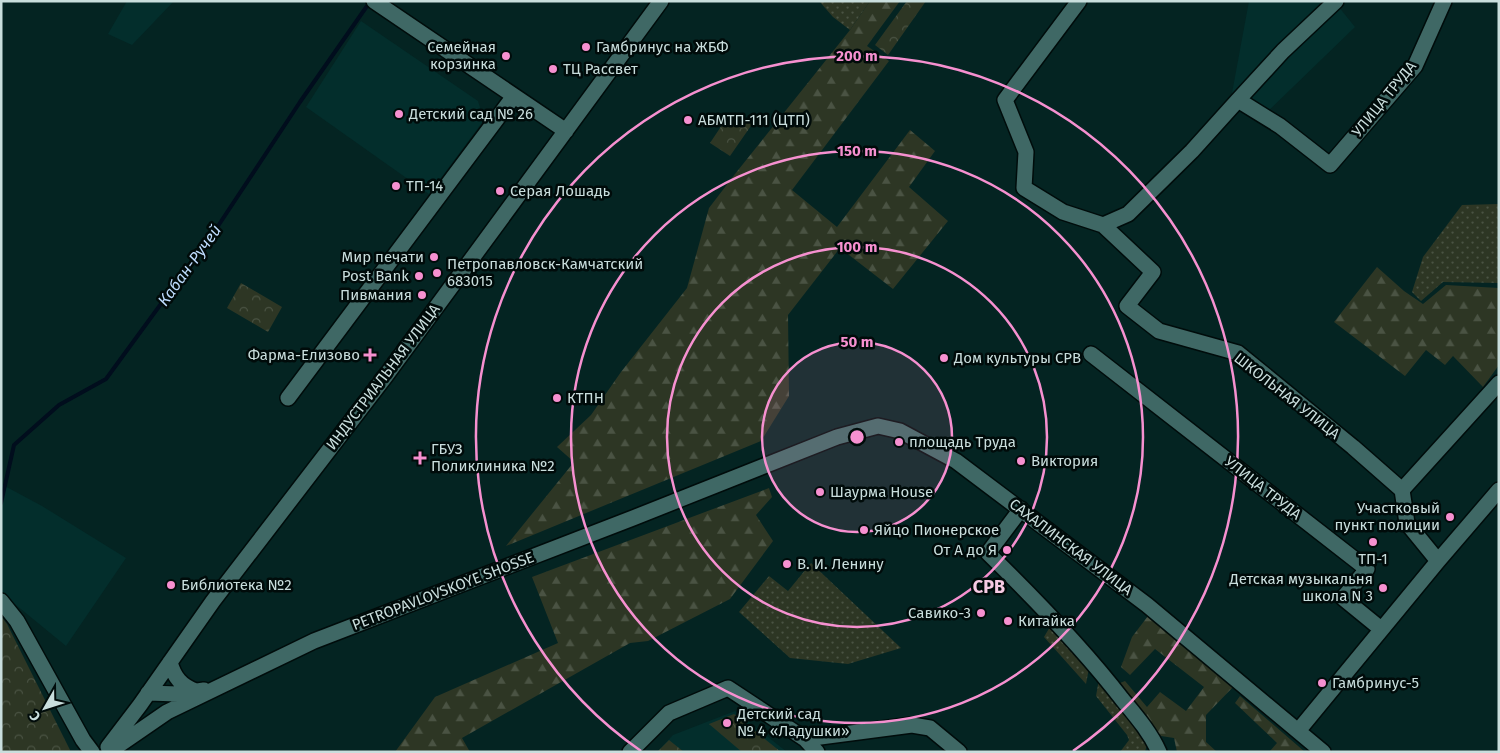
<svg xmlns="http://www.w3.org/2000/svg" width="1500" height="753" viewBox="0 0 1500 753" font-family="'Fira Sans',sans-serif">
<defs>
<pattern id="grass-dots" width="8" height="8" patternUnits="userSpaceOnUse" patternTransform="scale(1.25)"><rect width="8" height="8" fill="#2d3624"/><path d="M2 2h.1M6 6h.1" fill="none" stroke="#4a5343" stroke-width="1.8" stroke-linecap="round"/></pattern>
<pattern id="forest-firs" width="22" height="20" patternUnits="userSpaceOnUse" patternTransform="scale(1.25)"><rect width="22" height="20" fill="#2d3624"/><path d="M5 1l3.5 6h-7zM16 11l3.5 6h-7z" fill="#4a5343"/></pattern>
<pattern id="park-crowns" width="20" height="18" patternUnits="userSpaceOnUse" patternTransform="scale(1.25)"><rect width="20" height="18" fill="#2d3624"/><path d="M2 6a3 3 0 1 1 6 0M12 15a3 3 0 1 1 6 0" fill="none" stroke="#4a5343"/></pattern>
</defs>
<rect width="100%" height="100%" fill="#042422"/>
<path fill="#032e2c" d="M127,1h47l-42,44 -24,-11z
M1249,1h85l21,26 -89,86 -34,-20z
M361,21l117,80 6,19 -55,74 -123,-87z
M1,484l41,22 84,52 -60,88 -50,-41 -15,-8z
M735,711l52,41h-130l16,-17z"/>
<path fill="url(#grass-dots)" d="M819,1h51l-20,29 -17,-13z
M1499,204v79l-56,-1 -22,19 -9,-9 11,-35 39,-52z
M811,563l90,85 -53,16 -58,-6 -51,-46 30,-36 19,15z
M1051,625l38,43 -3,16 -42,-47z
M1099,679l45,55 3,10 -2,8h-25l9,-12 -2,-5 -31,-39z"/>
<path fill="url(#forest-firs)" d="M870,1h30l-33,45 22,15 -97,129 45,37 73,-97 25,21 -26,36 39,34 -55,68 -53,-41 -52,67 1,81 -28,45 -255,105 68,-84 -17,-15 34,-32 30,-43 66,-84 22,-80 26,-34 115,-144z
M1377,267l27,24 19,13 23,-19 53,3v77l-16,22 -30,-31 -8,9 -19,-15 -21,26 -71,-54z
M769,488l3,9 -16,18 17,26 -43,58 -82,42 -18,2 -168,95 8,14h-75l40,-55 123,-54 -26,-66z
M1148,616l87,69 -29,30v27l11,10h-40l-3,-14 -13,-2 -43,-48 2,-5 5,-2 22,26 13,-15 26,19 18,-24 -49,-38 -25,26 -9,-8 11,-30z
M1240,696l65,56h-36l8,-9 -42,-40z"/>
<path fill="url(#park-crowns)" d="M907,1h19l-38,54 -13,-10z
M726,119l29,1 -25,36 -20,-13z
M241,283l41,24 -14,25 -41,-24z
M1,616l6,8 63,126 -1,2h-68z
M734,714l47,38h-39l-33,-28z
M669,740l15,12h-27z"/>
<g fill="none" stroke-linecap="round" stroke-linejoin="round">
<path stroke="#010d1d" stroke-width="4" d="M1,503l13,-58 45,-40 47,-26 112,-153 82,-124 67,-96"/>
<g stroke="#000c0b" stroke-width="18">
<path id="minor" d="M374,1l192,130
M1079,1l-74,99 21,52 -2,36 39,24 40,13 25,-11 64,-63 46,-51 42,26 50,39 85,-99 29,-65
M1238,100l45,-49 53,-50
M1103,225l50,47 -26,34 32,25 79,22 115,94 49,43
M1091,354l276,215 -24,29 38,31
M288,398l226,-302
M1021,509l-33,44c47,46 94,94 134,146 14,17 28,33 37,53
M1438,561l-31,-38 -5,-33 97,-107
M1,601l16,20 66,119 9,12
M170,662c4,15 11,24 26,29
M148,693l30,1 26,-4
M1298,731l140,-170 61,-71
M805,739l107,-14 18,3 29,24
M108,747l32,-42 73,-104 172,-224 276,-376
M109,752l58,-40 147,-71 319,-123 204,-81 41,-11 22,5 56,30 191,144 176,147
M630,752l39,-39 59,-25 77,51 12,13"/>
</g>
<use href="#minor" stroke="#3f6865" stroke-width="15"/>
</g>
<circle cx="857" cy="437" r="95" fill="#f690d0" fill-opacity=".12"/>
<g fill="none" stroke="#f690d0" stroke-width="2.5">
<circle cx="857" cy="437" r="95"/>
<circle cx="857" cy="437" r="190"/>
<circle cx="857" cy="437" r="286"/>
<path d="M641 751A381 381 0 1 1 1073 751"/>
</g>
<g fill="#f690d0" stroke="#000b0a" stroke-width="2">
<circle cx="586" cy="47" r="5"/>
<circle cx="506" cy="56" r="5"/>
<circle cx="553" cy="69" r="5"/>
<circle cx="399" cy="114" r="5"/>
<circle cx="688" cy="120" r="5"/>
<circle cx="396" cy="186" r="5"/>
<circle cx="500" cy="191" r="5"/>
<circle cx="434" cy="257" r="5"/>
<circle cx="437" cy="273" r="5"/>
<circle cx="419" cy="276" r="5"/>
<circle cx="422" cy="295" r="5"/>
<path d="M367.5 347.5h5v5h5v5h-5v5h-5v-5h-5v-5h5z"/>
<circle cx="944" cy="358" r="5"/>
<circle cx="557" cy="398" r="5"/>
<circle cx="899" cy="442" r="5"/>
<path d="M417.5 450.5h5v5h5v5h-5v5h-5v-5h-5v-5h5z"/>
<circle cx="1021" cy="461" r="5"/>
<circle cx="820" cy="492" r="5"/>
<circle cx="1450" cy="517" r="5"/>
<circle cx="864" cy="530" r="5"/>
<circle cx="1373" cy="542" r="5"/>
<circle cx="1007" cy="550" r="5"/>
<circle cx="787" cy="564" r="5"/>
<circle cx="171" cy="585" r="5"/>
<circle cx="1383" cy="588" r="5"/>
<circle cx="981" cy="613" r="5"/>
<circle cx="1008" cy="621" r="5"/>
<circle cx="1322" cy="683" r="5"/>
<circle cx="727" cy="723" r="5"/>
</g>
<g text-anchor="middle" stroke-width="5" stroke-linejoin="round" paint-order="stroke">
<g font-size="15" fill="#c9dedd" stroke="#000b0a" text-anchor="start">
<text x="496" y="52" text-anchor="end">Семейная<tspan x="496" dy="17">корзинка</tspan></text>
<text x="596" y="52">Гамбринус на ЖБФ</text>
<text x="563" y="74">ТЦ Рассвет</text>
<text x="409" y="119">Детский сад № 26</text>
<text x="698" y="125">АБМТП-111 (ЦТП)</text>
<text x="406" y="191">ТП-14</text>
<text x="510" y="196">Серая Лошадь</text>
<text x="424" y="262" text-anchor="end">Мир печати</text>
<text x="447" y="269">Петропавловск-Камчатский<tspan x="447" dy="17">683015</tspan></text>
<text x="409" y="281" text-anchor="end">Post Bank</text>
<text x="412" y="300" text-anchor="end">Пивмания</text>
<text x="360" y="360" text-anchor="end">Фарма-Елизово</text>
<text x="954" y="363">Дом культуры СРВ</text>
<text x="567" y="403">КТПН</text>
<text x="909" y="447">площадь Труда</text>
<text x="431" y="454">ГБУЗ<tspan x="431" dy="17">Поликлиника №2</tspan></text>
<text x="1031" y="466">Виктория</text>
<text x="830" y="497">Шаурма House</text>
<text x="1440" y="513" text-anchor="end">Участковый<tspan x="1440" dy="17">пункт полиции</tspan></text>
<text x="874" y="535">Яйцо Пионерское</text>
<text x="997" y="555" text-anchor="end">От А до Я</text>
<text x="1373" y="564" text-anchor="middle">ТП-1</text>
<text x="797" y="569">В. И. Ленину</text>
<text x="1373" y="584" text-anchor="end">Детская музыкальня<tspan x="1373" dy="17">школа N 3</tspan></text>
<text x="181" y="590">Библиотека №2</text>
<text x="971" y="618" text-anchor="end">Савико-3</text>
<text x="1018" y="626">Китайка</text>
<text x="1332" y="688">Гамбринус-5</text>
<text x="737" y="719">Детский сад<tspan x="737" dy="17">№ 4 «Ладушки»</tspan></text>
</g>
<g font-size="15" fill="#c9dedd" stroke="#000b0a">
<text transform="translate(1384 99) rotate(-51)" y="5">УЛИЦА ТРУДА</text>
<text transform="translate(383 377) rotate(-53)" y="5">ИНДУСТРИАЛЬНАЯ УЛИЦА</text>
<text transform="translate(1287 396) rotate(38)" y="5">ШКОЛЬНАЯ УЛИЦА</text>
<text transform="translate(1263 488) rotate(38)" y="5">УЛИЦА ТРУДА</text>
<text transform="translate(1071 547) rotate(37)" y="5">САХАЛИНСКАЯ УЛИЦА</text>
<text transform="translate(443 591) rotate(-21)" y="5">PETROPAVLOVSKOYE SHOSSE</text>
</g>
<g font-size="16" font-style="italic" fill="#bedcfe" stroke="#000b0a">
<text transform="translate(189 265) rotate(-54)" y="6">Кабан-Ручей</text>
</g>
<g font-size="18" font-weight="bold" fill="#f7cbe4" stroke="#000b0a">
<text x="989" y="593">СРВ</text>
</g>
</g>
<circle cx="857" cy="437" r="8" fill="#f690d0" stroke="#000b0a" stroke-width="2.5"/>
<g font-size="15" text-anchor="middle" font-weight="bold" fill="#f690d0" stroke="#000b0a" stroke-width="5" stroke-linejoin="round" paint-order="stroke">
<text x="857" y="61">200 m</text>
<text x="857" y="156">150 m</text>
<text x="857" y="252">100 m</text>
<text x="857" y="347">50 m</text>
</g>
<rect width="1500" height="753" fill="none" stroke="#c9dedd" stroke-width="5"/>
<g transform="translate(45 708) rotate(231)" stroke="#000b0a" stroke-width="4" paint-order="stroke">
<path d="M0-4L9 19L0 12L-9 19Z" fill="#c9dedd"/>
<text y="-8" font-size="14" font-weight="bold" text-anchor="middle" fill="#c9dedd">С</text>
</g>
</svg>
